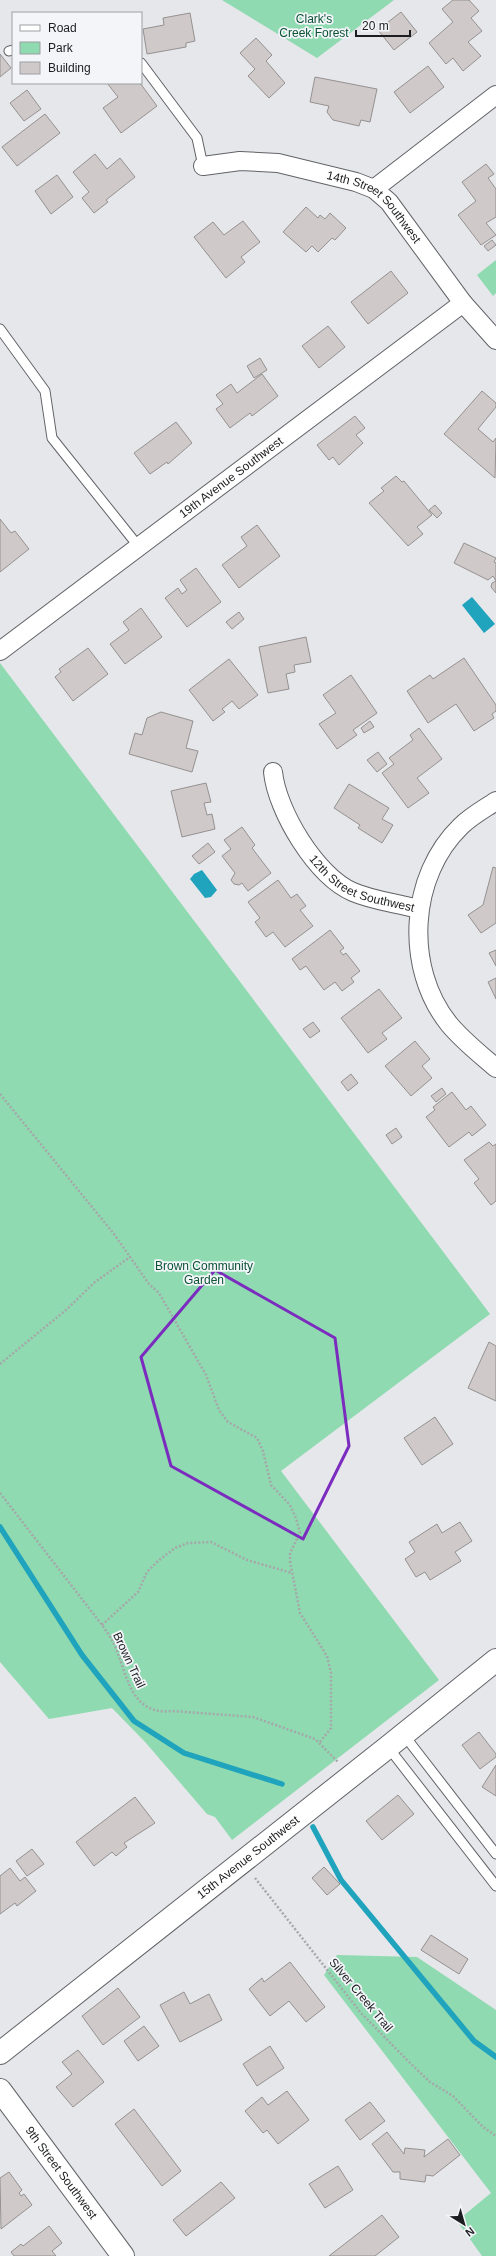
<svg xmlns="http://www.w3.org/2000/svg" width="496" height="2256" viewBox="0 0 496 2256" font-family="Helvetica,sans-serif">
<rect width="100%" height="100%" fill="#e5e7eb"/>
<path fill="#8fdab0" d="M222,0h172l-77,58z
M496,260v33l-3,3 -16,-21z
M0,663l490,651 -209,157 158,209 -207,160 -17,-23 -8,-3 -61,-71 -34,-35 -63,11 -49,-57z
M337,1955l80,2 79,53v246h-14l-25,-35 34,-28 -167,-218z"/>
<path fill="#20a3bd" d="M472,597l23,27 -11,9 -22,-28z
M202,870l15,20 -6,7 -6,1 -15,-19 4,-5z"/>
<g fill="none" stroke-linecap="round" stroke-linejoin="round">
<path stroke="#20a3bd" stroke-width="5.5" d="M0,1527l82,128 52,66 50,32 98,31
M313,1827l28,53 133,161 22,16"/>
</g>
<path fill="#cfcac9" stroke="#959190" d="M453,0h16l10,11 -8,7 11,13 -14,11 13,14 -18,15 -10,-13 -7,6 -17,-21 24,-21 -11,-13z
M401,12l16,20 -23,18 -16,-20z
M190,13l5,28 -9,2v4l-39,7 -4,-25 21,-4 -1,-7z
M256,38l16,17 -6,6 19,22 -16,15 -21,-22 7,-7 -15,-16z
M0,54l11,14 -11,9z
M428,66l16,21 -34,26 -16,-21z
M315,77l62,12 -7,33 -9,-2 -2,6 -26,-6 -6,-8 2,-6 -19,-4z
M107,83h33l17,23 -36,27 -18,-25 15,-11z
M27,90l14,19 -17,12 -14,-18z
M45,114l15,19 -43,33 -15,-19z
M95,154l12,15 13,-11 15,19 -29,23 2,2 -14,11 -12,-15 7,-6 -16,-20z
M486,164l8,10 -6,4 8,11v28l-10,6 10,12 -15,10 -23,-30 18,-14 -14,-19z
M57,175l16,22 -22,17 -16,-23z
M306,207l12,11 2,-3 5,4 5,-6 16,15 -11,12 -3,-2 -14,14 -6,-6 -6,6 -23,-20z
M243,221l17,21 -19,15 4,5 -19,16 -32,-41 19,-15 11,13z
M492,240l4,5 -8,6 -4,-5z
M391,271l17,22 -40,31 -17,-22z
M328,326l17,21 -26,21 -17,-22z
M260,358l7,12 -13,8 -7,-12z
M262,374l16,22 -26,20 -2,-3 -20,15 -14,-19 7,-5 -7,-9 15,-11 6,9z
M482,391l14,12v4l-18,22 15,13 3,-4 -1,40 -51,-44z
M355,416l10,12 -9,7 7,8 -24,22 -6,-8 -4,3 -12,-15z
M176,422l16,21 -24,21 -1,-2 -17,12 -16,-21z
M396,476l6,6 2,-1 28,34 -15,12 6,7 -15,12 -39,-43 15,-12 -3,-3z
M435,505l7,8 -5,5 -8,-8z
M0,519l11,14 4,-2 14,18 -29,23z
M257,525l23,31 -41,32 -17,-23 25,-19 -6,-9z
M464,543l32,15 -2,4 2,1v30l-5,-6 1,-4 4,-2 -3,-5 -5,4 -34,-17z
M196,568l25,34 -34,25 -22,-29 13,-10 4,6 5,-4 -7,-10z
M141,608l21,29 -37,27 -15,-20 19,-14 -6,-8z
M239,612l5,7 -12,10 -6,-7z
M306,637l5,25 -17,3 1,7 -9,2 3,15 -21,4 -9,-46z
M88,648l20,26 -35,27 -18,-24 6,-5 -2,-3z
M464,658l32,47v6l-4,3 2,4 -20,13 -18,-27 -28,19 -21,-32 23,-16 3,4z
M229,659l29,36 -19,14 -7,-8 -10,8 3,3 -12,9 -24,-31z
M351,675l26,38 -24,17 4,5 -20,14 -18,-25 17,-11 -13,-18z
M161,712l32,9 -7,27 12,3 -6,21 -63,-18 6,-21 7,2 5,-17z
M370,721l4,6 -10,6 -3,-5z
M419,728l23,31 -25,19 12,15 -21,15 -26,-35 12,-9 -5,-6 24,-18 -3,-5z
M378,752l9,12 -10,8 -10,-12z
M206,783l5,19 -7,1 3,12 5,-1 3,15 -33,8 -11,-46z
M349,784l40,24 -7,11 11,6 -11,18 -24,-15 2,-3 -26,-17z
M242,827l13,18 -3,3 19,25 -23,18 -6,-8 -3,2 -5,-1 -3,-4 4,-7 -13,-17 9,-7 -7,-9z
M208,843l7,9 -16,12 -7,-8z
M493,867l3,1v55l-15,10 -13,-18 15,-10z
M278,880l13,18 6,-4 9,12 -6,4 13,16 -28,21 -12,-15 -7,5 -11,-15 5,-4 -12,-16z
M330,930l14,18 -4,3 3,4 3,-2 14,18 -9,7 3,4 -12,9 -7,-9 -11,8 -18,-24 -6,4 -8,-11z
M496,950v16l-7,-13z
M496,978v21l-8,-17z
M379,989l23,29 -20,15 5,6 -19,14 -27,-35z
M313,1022l7,9 -10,7 -7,-9z
M415,1041l15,18 -8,7 10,12 -21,18 -26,-30z
M351,1074l7,9 -10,8 -7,-9z
M442,1088l4,6 -10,8 -5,-6z
M452,1092l14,18 5,-4 15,19 -14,11 -3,-4 -20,15 -23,-30 9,-7 -2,-3z
M396,1128l6,9 -10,7 -6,-9z
M489,1142l4,4 3,-2v57l-5,4 -17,-22 5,-4 -15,-19z
M489,1342l7,4v55l-28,-13z
M435,1417l18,27 -31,21 -18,-27z
M460,1522l12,19 -17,11 6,9 -31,19 -5,-8 -9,5 -11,-18 10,-7 -6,-10 28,-18 5,9z
M479,1732l17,22v3l-16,12 -18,-24z
M496,1765v31l-14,-9z
M398,1795l16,19 -32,26 -16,-19z
M135,1797l20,26 -31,20 3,4 -11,9 -4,-4 -18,14 -18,-24z
M32,1849l12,15 -17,12 -11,-15z
M324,1867l16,17 -13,11 -15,-17z
M10,1868l10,13 5,-4 11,14 -19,15 -2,-3 -15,11v-38z
M431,1935l37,24 -9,15 -38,-24z
M290,1962l35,45 -19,15 -17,-21 -19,15 -21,-27 13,-11 2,4z
M118,1988l22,29 -37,28 -21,-29z
M184,1992l6,12 19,-10 13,26 -42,22 -20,-37z
M144,2026l15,20 -21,15 -14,-20z
M270,2046l14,22 -27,18 -14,-22z
M78,2050l26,32 -31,25 -17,-20 16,-13 -10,-12z
M287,2091l22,29 -31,24 -11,-14 -4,3 -18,-22 17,-14 6,8z
M370,2102l15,19 -25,19 -15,-20z
M134,2109l47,62 -19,15 -47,-62z
M387,2132l17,22 1,-6 20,2 -1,7 24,-18 12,16 -27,21 -7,-1 -1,7 -25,-3v-7h-7l-21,-28z
M338,2166l15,24 -28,18 -16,-24z
M9,2172l13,18 -3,3 2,3 3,-2 8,11 -31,24 -1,-51z
M221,2182l14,16 -49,38 -13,-16z
M382,2215l17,22 -24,19h-46z
M49,2226l13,17 -10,8 4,5h-42l-3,-4 10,-8 2,2z"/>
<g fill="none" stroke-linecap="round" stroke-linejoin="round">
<g stroke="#626367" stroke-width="11">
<path id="service" d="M9,51l4,-1
M141,63l56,75 6,28
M0,329l45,62 7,47 87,109
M404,1735l92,119
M388,1747l108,139"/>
</g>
<g stroke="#626367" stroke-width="20">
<g id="minor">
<path id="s1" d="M203,166l37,-5 38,2 78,19 18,7 15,13 74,101 33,37"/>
<path d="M374,189l122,-94"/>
<path id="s2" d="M0,651l463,-348"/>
<path id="s3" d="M273,772c4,39 43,104 80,120 21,9 44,11 65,17"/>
<path d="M496,801c-12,8 -25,15 -35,25 -52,50 -57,142 -12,198 14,17 31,30 47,44"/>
</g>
</g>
<g stroke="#626367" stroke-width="24">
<g id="tertiary">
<path id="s4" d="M0,2053l388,-306 108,-87"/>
<path id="s5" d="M0,2090l123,166"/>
</g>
</g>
<path stroke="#a5a7aa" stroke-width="2.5" stroke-dasharray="2 2" stroke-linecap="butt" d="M0,1094l114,140 35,50 10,9 47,82 13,35 9,12 29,16 6,13 8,34 19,20 6,13 4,15 -10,20v8l10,52 27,43 4,17v55l-11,14
M0,1364l66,-54 29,-28 35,-25
M0,1493l102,132c5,7 10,14 13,21 13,31 16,70 58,65l80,6 62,22 23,23
M102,1625l36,-33 9,-20 11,-11 17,-13 13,-5 23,-1 36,18 45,13
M255,1878l106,135 47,48 22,21 23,14 30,31 13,9"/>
<use href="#service" stroke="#fff" stroke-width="9"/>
<use href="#minor" stroke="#fff" stroke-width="18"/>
<use href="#tertiary" stroke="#fff" stroke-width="22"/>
</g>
<path fill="none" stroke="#7b2cbf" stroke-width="3" stroke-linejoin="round" d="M215,1270l120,68 14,108 -46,93 -132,-73 -30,-109z"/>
<g text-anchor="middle" stroke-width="3.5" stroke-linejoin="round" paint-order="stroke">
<g font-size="12" fill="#0b5234" stroke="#f3f5f9">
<text x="314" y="23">Clark's<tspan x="314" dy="14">Creek Forest</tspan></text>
<text x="204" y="1270">Brown Community<tspan x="204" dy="14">Garden</tspan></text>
</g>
<g font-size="12" fill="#1c1d1e" stroke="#f3f5f9">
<text dy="4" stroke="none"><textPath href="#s1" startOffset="185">14th Street Southwest</textPath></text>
<text dy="4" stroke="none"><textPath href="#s2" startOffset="289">19th Avenue Southwest</textPath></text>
<text dy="4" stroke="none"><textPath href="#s3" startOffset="153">12th Street Southwest</textPath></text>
<text transform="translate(129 1660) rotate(65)" y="4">Brown Trail</text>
<text dy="4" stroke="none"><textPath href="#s4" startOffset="316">15th Avenue Southwest</textPath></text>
<text transform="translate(361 1995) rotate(50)" y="4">Silver Creek Trail</text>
<text dy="4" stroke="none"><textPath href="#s5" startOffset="103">9th Street Southwest</textPath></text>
</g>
</g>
<rect x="12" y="12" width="130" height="72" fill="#f3f5f9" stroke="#9d9fa1"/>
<rect x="20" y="25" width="20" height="6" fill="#ffffff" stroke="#9d9fa1"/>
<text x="48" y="32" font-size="12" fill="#1c1d1e">Road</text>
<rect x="20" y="42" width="20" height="12" fill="#8fdab0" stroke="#9d9fa1"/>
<text x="48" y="52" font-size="12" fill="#1c1d1e">Park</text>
<rect x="20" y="62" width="20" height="12" fill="#cfcac9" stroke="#9d9fa1"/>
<text x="48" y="72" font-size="12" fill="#1c1d1e">Building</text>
<g transform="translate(464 2224) rotate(143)" stroke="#f3f5f9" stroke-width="3" paint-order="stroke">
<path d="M0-3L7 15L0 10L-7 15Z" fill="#1c1d1e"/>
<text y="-6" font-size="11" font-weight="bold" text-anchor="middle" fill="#1c1d1e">N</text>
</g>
<path d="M356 30v6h54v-6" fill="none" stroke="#1c1d1e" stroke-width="2"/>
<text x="362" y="30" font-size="12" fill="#1c1d1e" stroke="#f3f5f9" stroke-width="3" paint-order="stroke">20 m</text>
</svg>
